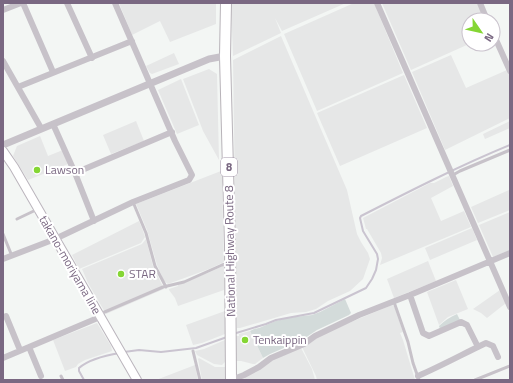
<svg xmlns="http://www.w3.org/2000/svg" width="513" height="383" viewBox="0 0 513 383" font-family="'Titillium Web',sans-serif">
<rect width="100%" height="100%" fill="#f3f6f4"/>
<path fill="#e6e7e7" d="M119,3h97v21l-46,18 -10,-21 -28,14z
M231,3h115l-64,28 -7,-13 6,15 -48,23z
M354,3h20l29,70 -86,38 -33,-77z
M382,3h95l8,17h-16v24l-58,26z
M281,36l66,154 10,44 4,8 7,11 2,6 -7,20 -13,12 -22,10 -12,8 -10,3 -15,1 -51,15h-3l-4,-268z
M174,53l5,11 -27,10 -2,-1 -4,-7z
M451,55l15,33 41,-18 3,6v42l-65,32 -33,-78z
M209,69l8,5 2,86 -16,-29 -6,-16 -14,-36z
M404,75l23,53 -87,38 -23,-53z
M181,79l18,46 -22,9 -19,-44z
M136,121l8,20 -33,13 -8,-19z
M510,121v7l-25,11 -2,-5z
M40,136l8,20 15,-6 5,14 -40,16 -15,-24 4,-10z
M221,171l2,11 -1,4 2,76 -15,7 -41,15 -4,-3 -7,-16 -10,-35 -11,-26z
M449,176l4,10 -22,12 10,23 23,-10 7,16 -91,38 2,-7 -1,-5 -14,-24h-1l-3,-11 67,-35h4l12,-6z
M509,190l1,20 -32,13 -7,-16z
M510,212v38l-17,7 -14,-32z
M139,221l3,7 3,9 -4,6 -62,26 -7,-14z
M472,228l5,12 -47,20 -5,-12z
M146,239l7,27 11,23 -58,25 -18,-31 -6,-14 60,-25z
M428,261l8,20 -42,17 -7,-19z
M223,266h1v24l-46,16 -3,-8 -6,-8v-1l9,-3v-1l32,-13z
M456,280l12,29 -20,8 -9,8 -12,-33z
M500,290l6,13 -19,15 -6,-5 -8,-4z
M392,305l2,1 9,26 -3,1 3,7 12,40h-98l-1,-4 -14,-29 11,-7 14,-8z
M225,311v23l-23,9 -9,2 -7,-20z
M97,323l14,23 1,5 -27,9 -7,4 -2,3 -11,4 -12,-31z
M250,331l13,27 -8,6h-2l-12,-3h-5v-25h3v-2z
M225,340v22l-3,3 -8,-1 -17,-9 -2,-4 9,-2z
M301,348l11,21 3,11h-78l35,-20z
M199,358l16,9h10l1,13h-24l-4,-21z
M195,365l3,15h-42z"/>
<path fill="#d3dbda" d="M345,299l6,14 -2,2 -32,15 -15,10 -32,14 -7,4 -13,-27 4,-2 5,-1 17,-7 11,-3 25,-3 8,-3z
M457,314l3,6 -20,9 -1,-3c5,-5 11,-9 18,-12z"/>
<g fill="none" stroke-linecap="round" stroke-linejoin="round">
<path stroke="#cac4d0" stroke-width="2" d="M233,334l33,-10 10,-4 38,-7 52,-25 6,-9 4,-9 2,-11 -1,-5 -14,-23 -3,-13 1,-2c49,-25 98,-50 149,-71
M124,352l15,-2 22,2 35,-4 31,-11
M84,380l-5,-9v-3c9,-8 29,-13 41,-15"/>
<g stroke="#bbb5bd" stroke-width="10">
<path id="secondary" d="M3,151l11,16 123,213"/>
</g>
<g stroke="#b8b3b9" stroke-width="12">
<path id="trunk" d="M226,3l-1,53 5,189 1,135"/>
</g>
<path stroke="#c7c2c9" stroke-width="3" d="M453,175l7,-4 50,-21
M133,202l13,31 9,33 11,21
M17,219l21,-10
M3,234l9,22
M394,302l14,40 5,21 6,17
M100,314l63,-27 21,-5 38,-17 7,-2
M193,351l7,29
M61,376l2,4
M475,380l35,-14"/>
<path stroke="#c7c2c9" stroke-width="6" d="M23,3l30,69
M67,3l25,55
M377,3l133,304
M480,3l7,17
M3,10l18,-7
M493,33l17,38
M3,61l38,67
M18,87l114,-46
M53,124l22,49 19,48
M75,173l97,-41
M3,259l52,-20 78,-37 56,-22 3,-5 -17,-34 -60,-138
M410,295l13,38 6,3 32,-14 6,3 11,22
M6,316l14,34
M29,347l12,29
M3,358l97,-41
M418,376c23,-10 45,-22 68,-33l7,3 5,11
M231,380l13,-5 15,-8 12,-9 33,-14 11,-8 44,-21 51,-20 100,-42"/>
<path stroke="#c7c2c9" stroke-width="7" d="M3,145l206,-86 16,-3"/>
<use href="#secondary" stroke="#fff" stroke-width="8"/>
<use href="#trunk" stroke="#fff" stroke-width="10"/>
</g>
<g fill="#85d634" stroke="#fff" stroke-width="1.5">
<circle cx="37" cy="170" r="4"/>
<circle cx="121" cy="274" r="4"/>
<circle cx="245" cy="340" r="4"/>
</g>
<g text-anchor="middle" stroke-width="4" stroke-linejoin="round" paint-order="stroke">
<rect fill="#fff" stroke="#a295a8" stroke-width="1" x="221" y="158" width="16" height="18" rx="3"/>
<g font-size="11" font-weight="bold" fill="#7a6882">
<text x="229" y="171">8</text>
</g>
<g font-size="12" fill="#7a6882" stroke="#fff" text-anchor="start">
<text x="45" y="174">Lawson</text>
<text x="129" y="278">STAR</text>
<text x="253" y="344">Tenkaippin</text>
</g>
<g font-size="12" fill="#7a6882" stroke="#fff">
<text transform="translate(230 251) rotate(-91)" y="4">National Highway Route 8</text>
<text transform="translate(70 265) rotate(60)" y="4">takano-moriyama line</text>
</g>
</g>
<rect width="513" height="383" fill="none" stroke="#7a6882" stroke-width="8"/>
<g transform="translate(481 32) rotate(124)"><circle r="19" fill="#ffffff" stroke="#cac3cd"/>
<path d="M0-3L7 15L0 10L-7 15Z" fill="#85d634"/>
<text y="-6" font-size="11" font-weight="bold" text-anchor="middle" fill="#7a6882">N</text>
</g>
</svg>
